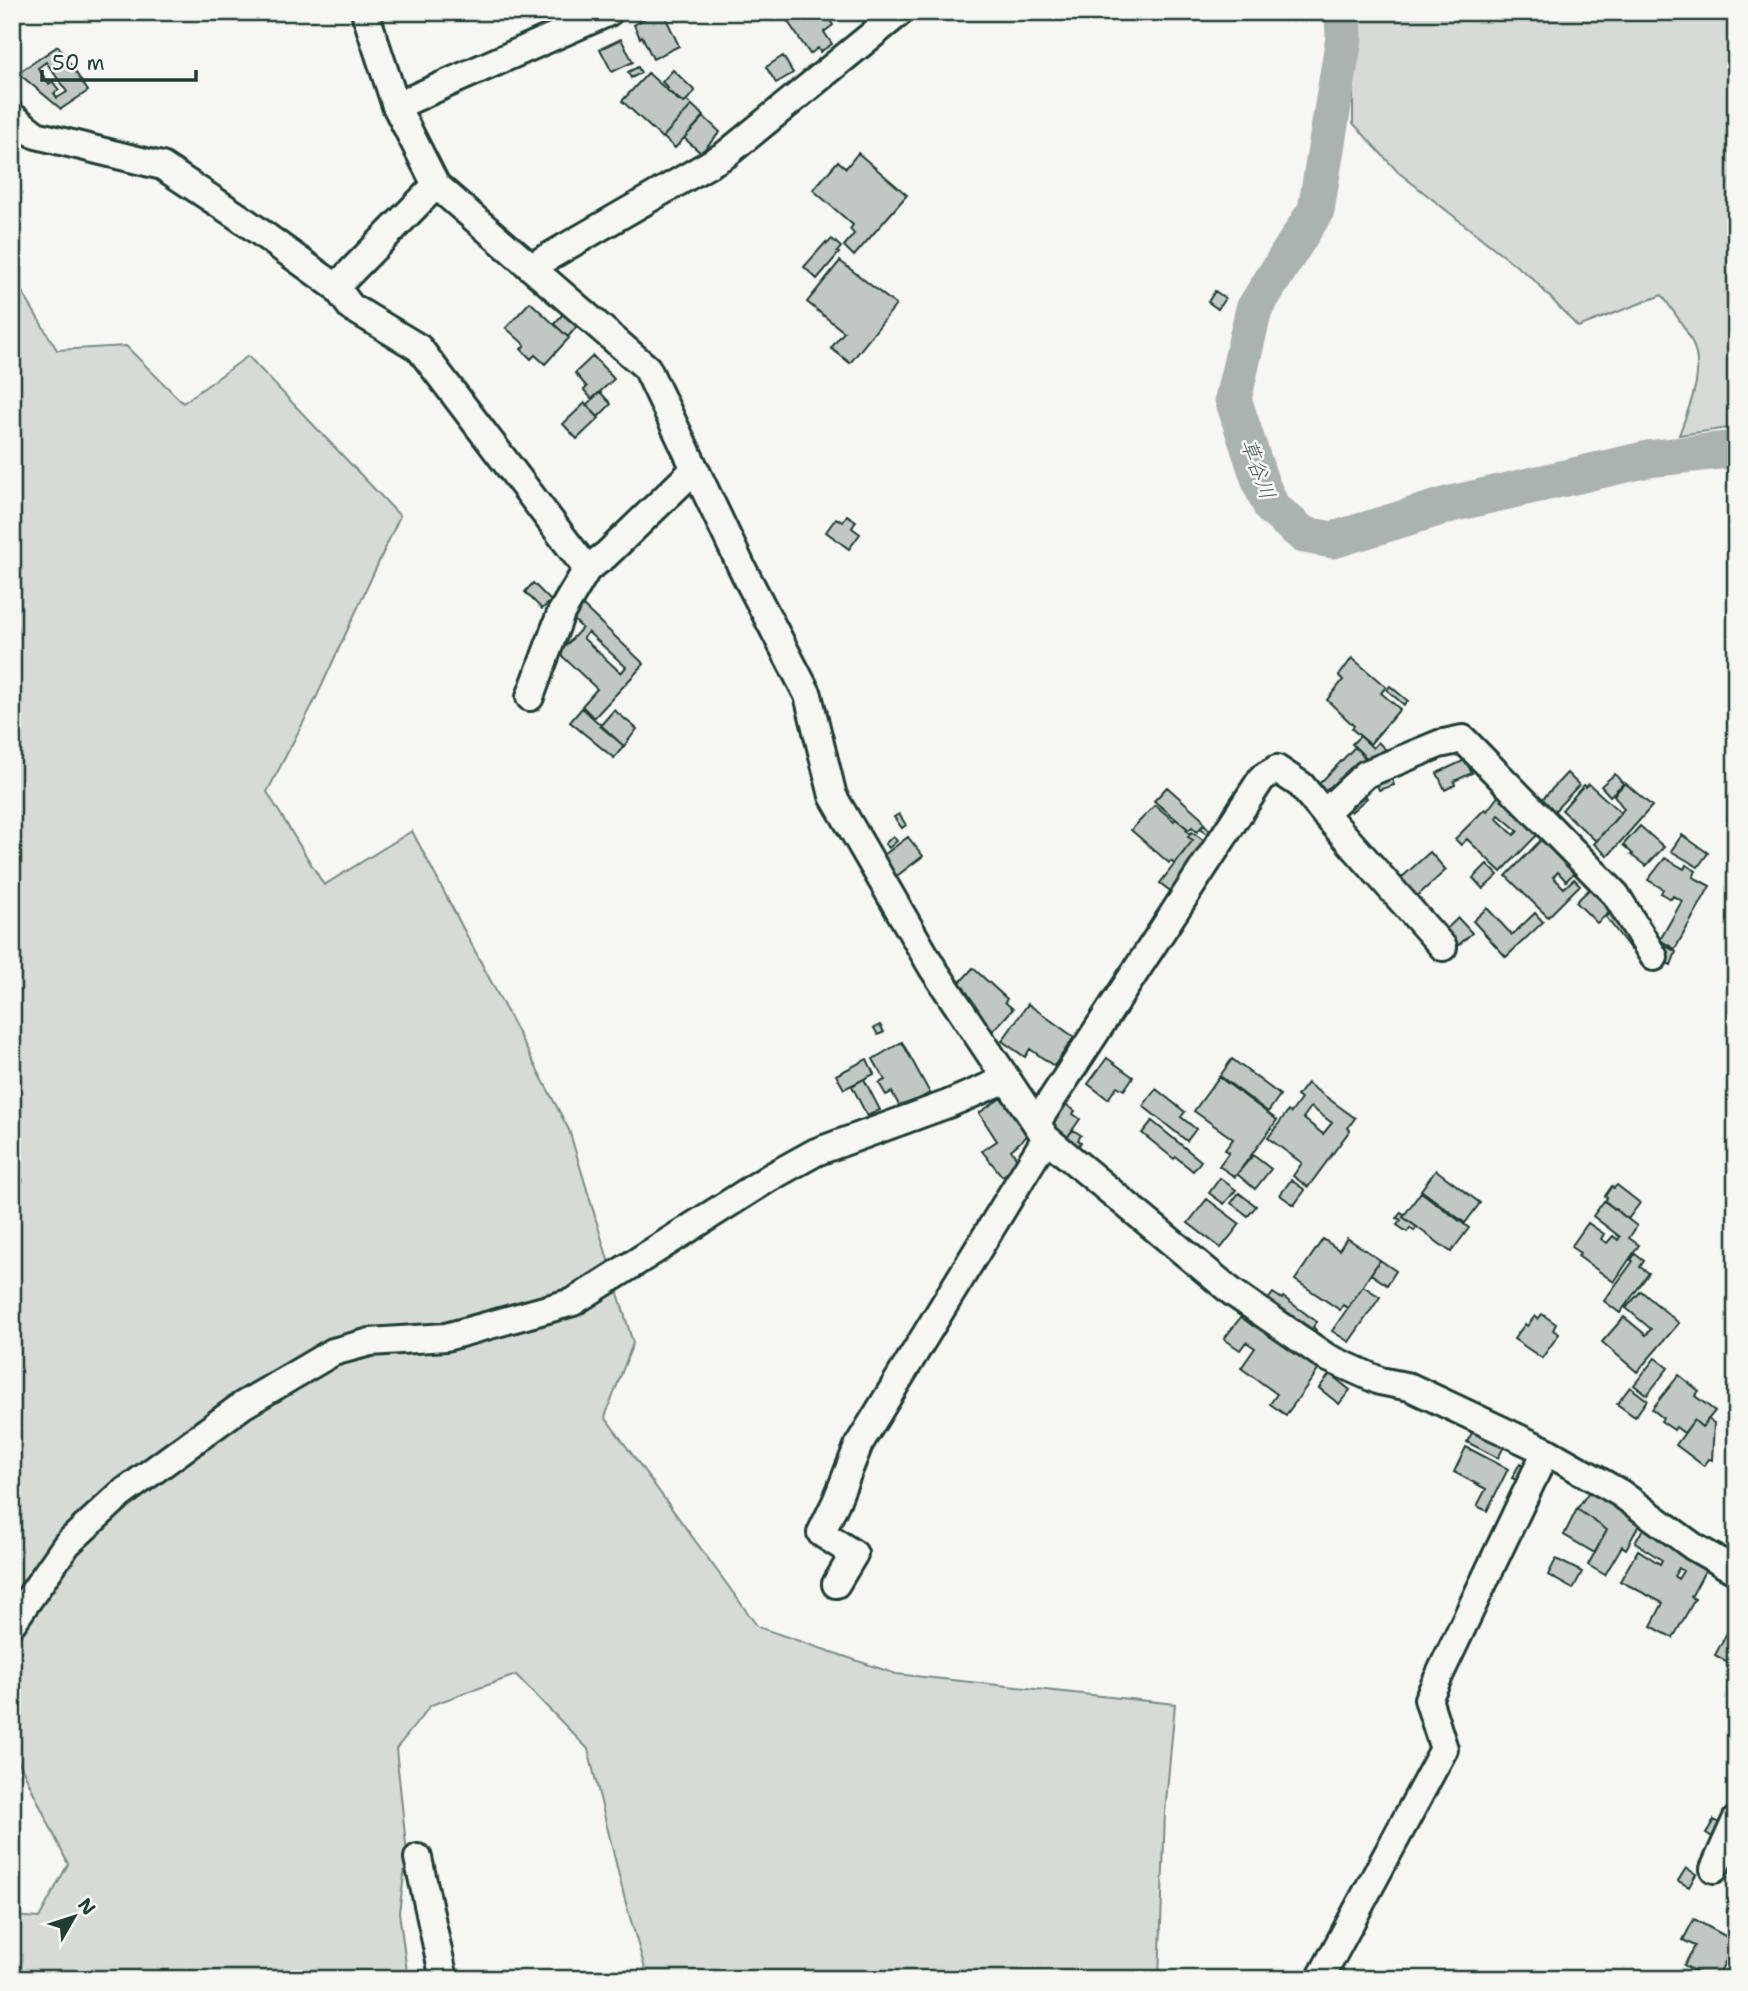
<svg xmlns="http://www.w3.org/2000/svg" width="1748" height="1991" viewBox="0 0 1748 1991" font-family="'Shantell Sans','Klee One',sans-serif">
<rect width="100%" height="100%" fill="#f6f6f2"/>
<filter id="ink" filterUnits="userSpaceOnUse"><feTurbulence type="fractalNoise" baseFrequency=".0143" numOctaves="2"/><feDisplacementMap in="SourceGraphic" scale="14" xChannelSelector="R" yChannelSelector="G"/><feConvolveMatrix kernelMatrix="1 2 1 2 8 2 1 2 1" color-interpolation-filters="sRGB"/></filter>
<g filter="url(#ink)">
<path fill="#d6dbd6" stroke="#7a8c85" stroke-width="2" d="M1353,12h383v415l-57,8c10,-28 27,-63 13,-93 -7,-16 -20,-32 -30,-47l-84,32 -45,-48 -135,-107 -45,-49z
M12,275l45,75 69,-4 57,57 65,-47 152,160 -83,180 -50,96 57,93 88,-54 157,299 64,213 -28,74 153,210 138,47 279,30 -10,109 -6,166h-511l-23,-79 -37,-151 -72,-74 -85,30 -35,44 11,105 -8,58 9,67h-396v-63l27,2 29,-54 -50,-104h-6v-562l11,-18 -11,-11z"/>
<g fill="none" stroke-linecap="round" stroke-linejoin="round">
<path stroke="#aab3ae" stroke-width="37" d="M1343,12l1,26 -28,172 -62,99 -21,90 28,85 11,24 32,27 29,5 118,-36 197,-45 88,-10"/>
</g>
<path fill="#c1c8c3" stroke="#1f3d34" stroke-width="2" fill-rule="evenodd" d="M655,12h8l16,34 -26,13 -11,-23 -2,2 -6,-13z
M789,12h25l4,5 7,-4 8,12 -9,7 8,12 -12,8 -2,-4 -8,6 -26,-38z
M621,39l12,23 -21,10 -12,-23z
M58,46l30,45 -27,18 -43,-36zM46,62l21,30 -10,6 -3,-5 5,-3 -7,-9 -3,3 -11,-16z
M783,56l10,17 -17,10 -10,-16z
M638,67l3,6 -10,5 -3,-6z
M673,70l22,21 -11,12 -17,-13 1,-2 -6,-6z
M648,73l30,27 6,3 3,-2 5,4 -30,33 -40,-37z
M692,105l12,11 -29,32 -12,-11z
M704,117l16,15 -19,21 -17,-15z
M858,153l49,42 -53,61 -10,-10 10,-12 -4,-5 3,-4 -40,-35 25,-29 8,7z
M832,239l9,8 -4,5 2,1 -22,26 -13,-12 22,-25 1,2z
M840,261l56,44 -46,58 -19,-15 13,-16 -37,-30z
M1215,291l10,7 -7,11 -10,-7z
M530,302l39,36 -24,26 -10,-9 -4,4 -10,-10 4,-4 -19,-17z
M563,314l14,12 -9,11 -14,-13z
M593,356l21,23 -22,20 -8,-9 3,-3 -12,-14z
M600,392l11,12 -13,13 -12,-12z
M585,403l14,15 -22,21 -14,-15z
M847,515l9,6 -4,7 8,6 -11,15 -23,-17 10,-14 7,4z
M533,583l18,18 -9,8 -17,-17z
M581,604l63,60 -50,54 -12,-12 15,-17 -38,-36 23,-25 -12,-12zM588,632l38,35 -5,6 -38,-35z
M1352,658l34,29 -5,6 19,16 -30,35 -18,-15 2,-3 -27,-26 16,-20 -4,-4z
M1390,686l18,15 -4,4 -17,-15z
M582,708l42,38 -10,12 -44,-36z
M614,710l23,19 -13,17 -24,-20z
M1360,736l13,12 5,-6 17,17 -20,7 -23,-22z
M1355,747l11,12 -36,38 -12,-12z
M1465,760l7,13 -18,8 1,4 -10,5 -8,-17z
M1567,773l12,12 -32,34 -12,-12z
M1615,774l8,10 -13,12 -9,-10z
M1391,775l3,10 -15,5 -4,-10z
M1625,783l27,23 -44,50 -14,-12 30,-35 -10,-14z
M1589,784l32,29 -25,28 -34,-31 22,-25 2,2z
M1167,787l34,30 3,7 -7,8 -5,-5 -3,3 -35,-29z
M1361,792l6,6 -16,14 -5,-6z
M1499,795l40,38 -38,39 -34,-33 -6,6 -6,-6 30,-30 2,2zM1499,815l19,16 -4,4 -18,-17z
M1155,805l19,16 2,-2 11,9 -1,2 4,4 -2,3 5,3 -19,24 -3,-3 -2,2 -38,-33z
M899,814l7,11 -4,3 -8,-11z
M1204,824l10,11 -5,2 -8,-9z
M1640,826l24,21 -18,19 -15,-11 2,-1 -10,-9z
M1192,832l21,15 -36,49 -17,-13 33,-43 -5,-3z
M1682,835l26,18 -10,14 -27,-16z
M893,836l4,5 -8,7 -4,-4z
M908,837l15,19 -29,22 -14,-20z
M1542,839l33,33 -9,9 -8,-9 -5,5 11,11 10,-9 6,6 -32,32 -42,-41z
M1430,852l16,18 -30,27 -16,-18z
M1665,858l19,11 2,-4 10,6 -3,6 17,9 -35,63 -15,-9 22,-39 -9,-5 -2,3 -10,-6 2,-4 -15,-9z
M1487,864l11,11 -15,14 -10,-11z
M1595,884l22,22 -20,17 -21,-21z
M1487,908l25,27 23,-22 8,9 -37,35 -33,-36z
M1616,909l25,34 -10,7 -25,-33z
M1458,918l14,15 -19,17 -13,-15z
M1661,943l15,9 -5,13 -7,-4 3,-6 -10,-6z
M973,968l34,31 -2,3 8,7 -20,22 -6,-6 -2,1 -31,-37z
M1028,1004l46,33 -20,29 -24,-17 -5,8 -23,-16z
M880,1025l4,7 -6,3 -4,-7z
M902,1042l28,51 -29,16 -9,-17 -6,3 -7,-12 6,-3 -12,-21z
M1107,1058l26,19 -9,13 -7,-4 -9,13 -20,-15z
M867,1059l7,15 -30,15 -8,-14z
M1232,1059l48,36 -12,17 -48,-36z
M1219,1077l58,43 -42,57 -16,-11 10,-14 -4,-2 8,-11 -39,-28z
M864,1079l16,31 -13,6 -15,-30z
M1307,1083l48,35 -7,10 2,2 -42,57 -15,-11 9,-13 -34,-25 20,-27 3,2 10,-14 -4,-3zM1311,1107l21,16 -9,11 -20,-16z
M1156,1089l29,23 -4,5 15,12 -9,12 -44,-35z
M1001,1098l27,37 -17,15 6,9 -5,11 -10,6 -20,-25 15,-10 -18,-28z
M1064,1103l11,8 -2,3 7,5 -14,20 -18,-12z
M1152,1121l49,40 -8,10 -17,-14 -2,2 -32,-26z
M1073,1130l8,5 -3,5 3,2 -3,5 -12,-8z
M1253,1155l18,14 -16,20 -18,-15z
M1436,1170l44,33 -15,20 -44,-33z
M1220,1178l16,12 -12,14 -15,-11z
M1291,1180l14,10 -11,15 -14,-10z
M1617,1185l23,18 -12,16 -23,-18 2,-3 -2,-2 7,-10 2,2z
M1421,1192l48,36 -18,24 -48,-35z
M1239,1193l17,13 -8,10 -17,-13z
M1207,1199l33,25 -19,24 -33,-25z
M1604,1201l33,25 -8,12 10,7 -25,37 -36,-26 2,-3 -9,-6 17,-24 16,11 -3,5 6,4 6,-7 5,4 2,-3 -27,-21z
M1401,1212l4,3 -2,2 14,10 -3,4 -4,-3 -3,4 -10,-7 4,-5 -4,-2z
M1347,1238l33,22 -32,48 -5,-3 -3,5 -45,-30 28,-41 16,11z
M1635,1254l9,7 -4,6 9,6 -29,40 -16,-12 29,-40 -2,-1z
M1380,1260l16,11 -9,14 -16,-11z
M1363,1286l17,11 -31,45 -17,-11z
M1641,1291l38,32 -42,49 -35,-30 22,-25 22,18 5,-6 -25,-21z
M1273,1293l9,6 1,-2 34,25 -4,5 3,3 -5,7 -44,-36z
M1542,1314l14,10 -3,6 6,4 -17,24 -28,-19 11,-15 2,2 8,-10 3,3z
M1241,1317l12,9 2,-3 64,46 -33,46 -16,-11 7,-10 -36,-26 14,-20 -9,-6 -6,8 -16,-11z
M1655,1358l13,10 -21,27 -13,-10z
M1330,1374l20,16 -11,14 -20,-16z
M1679,1375l20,16 -4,5 20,15 -13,16 -8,-7 -10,13 -8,-6 -2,3 -13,-9 2,-3 -11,-9z
M1630,1387l17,13 -12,17 -18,-13z
M1708,1419l6,4 -2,37 -3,-1 -5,7 -28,-21 18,-25 8,7z
M1474,1429l31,16 -7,13 -31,-16z
M1466,1447l42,22 -21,42 -10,-5 9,-17 -32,-17z
M1520,1463l8,5 -8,14 -8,-4z
M1591,1489l49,34 -14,26 -4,-3 -17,29 -17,-10 19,-35 -30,-21z
M1577,1509l30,21 -12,23 -31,-18z
M1644,1527l62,42 -15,28 4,2 -22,39 -22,-12 12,-23 -43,-22 18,-31 22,14 2,-4 -27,-17zM1679,1568l4,3 -5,8 -4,-3z
M1556,1559l26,13 -9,17 -25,-14z
M1736,1616v53l-1,-3 -20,-11z
M1714,1820l8,5 -8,13 -8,-5z
M1686,1868l10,6 -7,13 -11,-6z
M1694,1919l42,23 -20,37h-7l-25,-14 11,-19 -12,-6z"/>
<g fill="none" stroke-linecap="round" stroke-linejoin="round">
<g stroke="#1f3d34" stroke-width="32">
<path id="minor" d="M365,12l31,94 40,79 211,183 97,204 64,123 25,101 99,171 114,171 186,154 94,65 54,24 30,6 136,64 74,42 74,54 42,24
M396,106l213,-94
M12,116l24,19 126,31 77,51 97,70 100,-102
M531,267l194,-112 175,-143
M336,287l15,20 68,41 168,221
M530,697l31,-84 26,-44 19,-14 89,-86
M1324,813l119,134
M1037,1122l225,-344 15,-9 24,16 23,28 42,-39 73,-30 24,-5 153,156 38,62
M836,1584l18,-30 -33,-21 15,-31 23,-58 187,-306
M12,1623l55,-79 53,-49 123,-90 90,-53 37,-10 76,-5 127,-35 196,-124 47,-26 132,-48 59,-25
M418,1858l26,121
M1714,1869l22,-49
M1320,1979l124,-230 -16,-50 118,-248"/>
</g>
<use href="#minor" stroke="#f6f6f2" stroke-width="26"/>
</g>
</g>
<g text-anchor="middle" stroke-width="5" stroke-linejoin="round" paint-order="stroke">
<g font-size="21" font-style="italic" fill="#425a52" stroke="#f6f6f2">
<text transform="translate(1258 469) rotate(70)" y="7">草谷川</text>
</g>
</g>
<rect width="1748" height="1991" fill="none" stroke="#f6f6f2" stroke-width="42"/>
<rect x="21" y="21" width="1706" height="1949" fill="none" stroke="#1f3d34" stroke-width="2.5" filter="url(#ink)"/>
<g transform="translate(74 1917) rotate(51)" stroke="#f6f6f2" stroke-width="5" paint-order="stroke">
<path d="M0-5L12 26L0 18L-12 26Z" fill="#1f3d34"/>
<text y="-10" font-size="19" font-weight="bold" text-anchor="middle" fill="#1f3d34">N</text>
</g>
<path d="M42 70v10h154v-10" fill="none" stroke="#1f3d34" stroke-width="3.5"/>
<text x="52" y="70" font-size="21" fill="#1f3d34" stroke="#f6f6f2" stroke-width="5" paint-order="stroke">50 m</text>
</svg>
